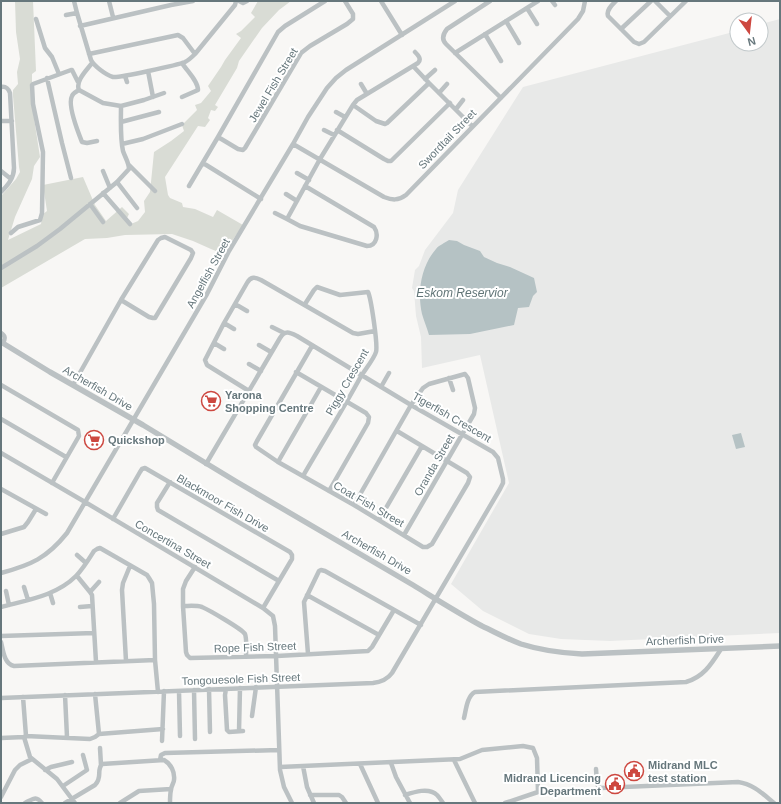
<svg xmlns="http://www.w3.org/2000/svg" width="781" height="804" viewBox="0 0 781 804" font-family="Helvetica,sans-serif">
<rect width="100%" height="100%" fill="#f8f7f5"/>
<path fill="#e8e9e8" d="M780,19v614l-170,8 -49,-2 -32,-5 -46,-23 -32,-27 58,-101 -29,-128 -58,13 -1,-31 -5,-21 -2,-25 -2,-3 3,-18 4,-4 6,-16 28,-37 5,-23 65,-103 214,-56v13h24v-20z"/>
<path fill="#d9dcd5" d="M15,1h18l3,70 -4,3v31l8,52 -6,9 -2,13 -17,38 -7,23 33,-16 1,-9 5,-4 -4,-26 40,-8 12,28 11,16 16,-14 7,7 -3,6 5,4 7,-3 7,-9 -1,-11 6,-9 4,-40 17,-11 13,-10 -2,-6 15,-15 -2,-5 6,-2 10,-12 -3,-5 13,-19 4,-7 16,-22 -5,-4 5,-3 14,-14 -4,-4 7,-12h33l-12,9 -17,18 -23,33 -2,7 -22,37 3,2 -3,4 -4,-1 -3,8 2,2 -5,7 -7,-1 -33,51 3,18 2,3 12,5 1,4 12,2 18,8 4,-7 26,15 -20,29 -12,-5 -18,-8 -21,-7 -47,1 -18,3 -22,1 -84,49v-92l15,-17 4,-7 -1,-5 -6,-71v-6l5,-6 -1,-12 3,-13 -4,-27z"/>
<path fill="#b5c2c4" d="M449,240l8,1 7,4 16,6 4,6 13,6 13,4 24,11 3,14 -4,4 -4,11 -11,1 -4,17 -44,9 -41,1c-2,-7 -5,-14 -7,-21 -5,-22 -1,-48 14,-65 3,-4 9,-6 13,-9z
M741,433l4,14 -9,2 -4,-14z"/>
<g fill="none" stroke-linecap="round" stroke-linejoin="round">
<path stroke="#bbc1c3" stroke-width="4.5" d="M74,1l3,12 14,47c3,6 15,15 22,17 6,1 65,-12 72,-15 4,-2 7,-5 10,-8l40,-49 1,-4
M109,1l4,16
M239,1l4,2 4,-2
M381,1l21,34
M490,1l-43,28c-4,5 -6,10 -1,15l55,54
M552,1l3,4
M616,1c-4,4 -10,9 -8,15l26,26 5,2 5,-2 42,-41
M655,1l15,15
M527,8l10,16
M66,15l11,-2
M36,19l9,29 7,9 7,17
M506,21l13,22
M80,26l91,-21 22,-4
M621,29l30,-28
M485,34l16,27
M455,53l83,-52
M89,54l89,-19 5,3 12,16
M92,63c-5,7 -17,18 -13,27l24,13 18,3 23,-6 20,-7
M182,63c5,8 16,18 16,27l-16,7
M413,66l16,17 43,43
M148,71l5,26
M125,76l2,6
M47,78l15,65 9,35
M425,79l10,-9
M361,84l6,10
M1,87c5,-1 7,1 9,6l4,75c0,10 -6,17 -13,24
M79,90c-3,2 -6,3 -7,6 -5,9 6,36 10,46l5,1 10,-2
M439,93l8,-9
M353,105l23,16 9,3 2,-1 42,-40
M456,109l7,-9
M336,112l9,5
M1,121h11
M121,122l38,-10
M324,130l10,5
M337,130l47,29 4,2h3l59,-58
M218,137l20,12 5,1 2,-2 56,-95 9,-7 37,-22 6,-5v-5l-8,-13
M122,144l21,-5 39,-15
M293,144l91,53c8,3 14,4 22,-2l172,-176 5,-8 2,-10
M203,163l58,36
M129,165l26,26
M1,171l10,8
M103,171l7,17
M297,173l12,7
M117,182l20,26
M189,186l29,-49 60,-105 7,-6 40,-25
M305,186l69,41c5,7 3,19 -7,19l-67,-20 -13,-7 33,-60 33,-54 4,-5 61,-37c4,-4 0,-8 -3,-11
M103,193l27,31
M286,194l11,7
M90,204l13,18
M275,213l12,6
M11,233l7,-6 22,-7 2,-7 1,-61 -10,-48 -1,-19 1,-1 38,-14h1l6,12
M1,268l36,-22 23,-17 57,-47 12,-13c0,-6 -4,-12 -6,-18 -3,-13 -2,-32 -2,-45
M235,304l12,7
M224,323l10,6
M272,327l12,6
M1,333c5,3 4,6 2,10
M214,343l10,6
M259,345l12,7
M312,346l-55,95 -2,4 1,2 22,15 76,43 69,42h4l5,-3 36,-61 2,-6 -3,-4 -70,-42
M249,364l12,7
M296,372l70,41 3,4 -1,6 -39,68
M449,378l4,12
M1,385l77,45 1,6 -27,47
M73,385l48,-85 37,-60 3,-2 4,-1 26,13 2,3 -2,5 -36,60h-2l-4,-1 -28,-17
M381,387l8,-14
M249,391l-42,-26 -2,-5 19,-37 23,-40c4,-7 8,-6 14,-3l92,53 5,1 17,-3
M1,419l65,38
M1,453l84,49 178,106 10,8 2,10 5,144 4,17 8,16
M278,462l43,-75
M303,476c19,-33 39,-65 57,-98 4,-7 14,-19 16,-26 2,-7 -5,-54 -8,-60l-28,3 -23,-8 -3,3 -9,14
M170,482l-13,21v4l1,3 121,71
M1,489l45,25
M354,505l57,-100 12,-17 6,-4 36,-10 3,4 7,30 -1,6 -70,121
M113,519l27,-47 2,-3 3,-1 145,84 2,3v4l-29,49
M379,520l43,-74
M1,534l23,-7 4,-5 8,-13
M77,555l9,8
M195,567l-9,14 -3,8v17l3,46 1,3 3,3 87,-2 91,-5 4,-4 22,-37
M1,573c30,-8 46,-15 66,-40l140,-239 22,-43 64,-107 15,-27 19,-29 9,-10 10,-8 109,-69
M77,576l13,16 2,3 4,67
M24,587l4,13
M6,591l3,14
M90,592l9,-10
M50,593l3,10
M307,595l72,40
M183,606c6,0 13,-1 19,1 7,3 40,22 43,27 2,5 1,17 1,22
M1,607c26,-7 55,-11 75,-31 7,-7 13,-17 18,-25l3,-2 3,-1 47,27 2,3 3,5 2,21 1,56 3,32
M80,607l12,-1
M1,636l93,-3
M1,642c2,8 3,22 13,24l141,-6
M308,654l-4,-52 15,-31 2,-1 4,1 96,54
M126,661l-4,-71 1,-7 7,-17
M209,689l1,43
M226,689l-1,6 2,35 2,2 14,-1
M194,690l1,49
M179,691l1,45
M95,694l4,40 64,-5
M65,695l2,42
M23,697l3,39
M1,698l372,-15c8,-1 14,-3 19,-10l108,-184 3,-6v-4l-5,-21 -5,-6 -82,-47 -114,-69c-8,-4 -12,-6 -17,2l-74,126
M252,716l4,-29
M464,718c2,-8 3,-22 11,-26l211,-10c18,-5 26,-19 35,-33
M239,731l1,-43
M24,737l6,20 27,22 18,24
M1,738l23,-1 2,-1 64,3 5,-2 4,-3
M162,741l2,-50
M100,748l1,17
M160,760l1,-5 4,-2 114,-3
M454,760l21,43
M391,763l5,14 14,26
M360,764l18,39
M303,766l4,21 7,16
M280,767l180,-8 22,-9 41,-4 10,2 4,10 1,34 -33,11
M596,769l1,15 1,2 3,2 137,-6c15,2 25,12 36,21
M45,770l6,-3 21,-5
M63,786l24,-16 -4,-15
M310,795h29l3,2 4,6
M405,795c9,-3 24,-8 32,0 2,2 4,5 6,8
M1,797l14,-27 5,-5 12,-6
M25,803c8,-4 11,-8 17,0
M65,803l30,-18c8,-8 1,-14 7,-21l62,-4c7,4 11,12 10,20 0,3 -3,6 -3,10 -1,4 -1,9 -1,13
M120,803l19,-12 32,-2"/>
<path stroke="#bbc1c3" stroke-width="5.5" d="M1,342l49,30 93,53 94,57 176,103c23,14 45,28 69,41 13,6 25,13 39,18 19,6 40,9 61,10l198,-8"/>
</g>
<defs>
<g id="supermarket-ring" transform="scale(1)"><circle r="9.5" fill="#fff" stroke="#cd4840" stroke-width="1.5"/><path d="M-6-5.5h2.5l.6 2H6L4.5 2H-2.5L-4.4-4H-6ZM-1.5 3.2a1.3 1.3 0 1 0 .1 0ZM3 3.2a1.3 1.3 0 1 0 .1 0Z" fill="#cd4840"/></g>
<g id="civic-ring" transform="scale(1)"><circle r="9.5" fill="#fff" stroke="#cd4840" stroke-width="1.5"/><path d="M-.6-6.5H3V-4.5H.6V-3L4-1V1h2V6H-6V1h2V-1L-.6-3ZM-1.2 2.5V6h2.4V2.5Z" fill="#cd4840"/></g>
</defs>
<g fill-rule="evenodd">
<use href="#supermarket-ring" x="211" y="401"/>
<use href="#supermarket-ring" x="94" y="440"/>
<use href="#civic-ring" x="634" y="771"/>
<use href="#civic-ring" x="615" y="784"/>
</g>
<g text-anchor="middle" stroke-width="4" stroke-linejoin="round" paint-order="stroke">
<g font-size="11" fill="#66777c" stroke="#fff">
<text transform="translate(273 85) rotate(-59)" y="4">Jewel Fish Street</text>
<text transform="translate(447 139) rotate(-46)" y="4">Swordtail Street</text>
<text transform="translate(208 273) rotate(-61)" y="4">Angelfish Street</text>
<text transform="translate(347 382) rotate(-60)" y="4">Piggy Crescent</text>
<text transform="translate(98 388) rotate(30)" y="4">Archerfish Drive</text>
<text transform="translate(452 417) rotate(30)" y="4">Tigerfish Crescent</text>
<text transform="translate(434 465) rotate(-60)" y="4">Oranda Street</text>
<text transform="translate(223 503) rotate(30)" y="4">Blackmoor Fish Drive</text>
<text transform="translate(369 504) rotate(30)" y="4">Coat Fish Street</text>
<text transform="translate(173 544) rotate(30)" y="4">Concertina Street</text>
<text transform="translate(377 552) rotate(30)" y="4">Archerfish Drive</text>
<text transform="translate(685 640) rotate(-2)" y="4">Archerfish Drive</text>
<text transform="translate(255 647) rotate(-2)" y="4">Rope Fish Street</text>
<text transform="translate(241 679) rotate(-2)" y="4">Tongouesole Fish Street</text>
</g>
<g font-size="11" font-weight="bold" fill="#66777c" stroke="#fff" text-anchor="start">
<text x="225" y="399">Yarona<tspan x="225" dy="13">Shopping Centre</tspan></text>
<text x="108" y="444">Quickshop</text>
<text x="648" y="769">Midrand MLC<tspan x="648" dy="13">test station</tspan></text>
<text x="601" y="782" text-anchor="end">Midrand Licencing<tspan x="601" dy="13">Department</tspan></text>
</g>
<g font-size="12" font-style="italic" fill="#617577" stroke="#fff">
<text x="462" y="297">Eskom Reservior</text>
</g>
</g>
<rect width="781" height="804" fill="none" stroke="#66777c" stroke-width="4"/>
<g transform="translate(749 32) rotate(165)"><circle r="19" fill="#ffffff" stroke="#c2c9cb"/>
<path d="M0-3L7 15L0 10L-7 15Z" fill="#cd4840"/>
<text y="-6" font-size="11" font-weight="bold" text-anchor="middle" fill="#66777c">N</text>
</g>
</svg>
